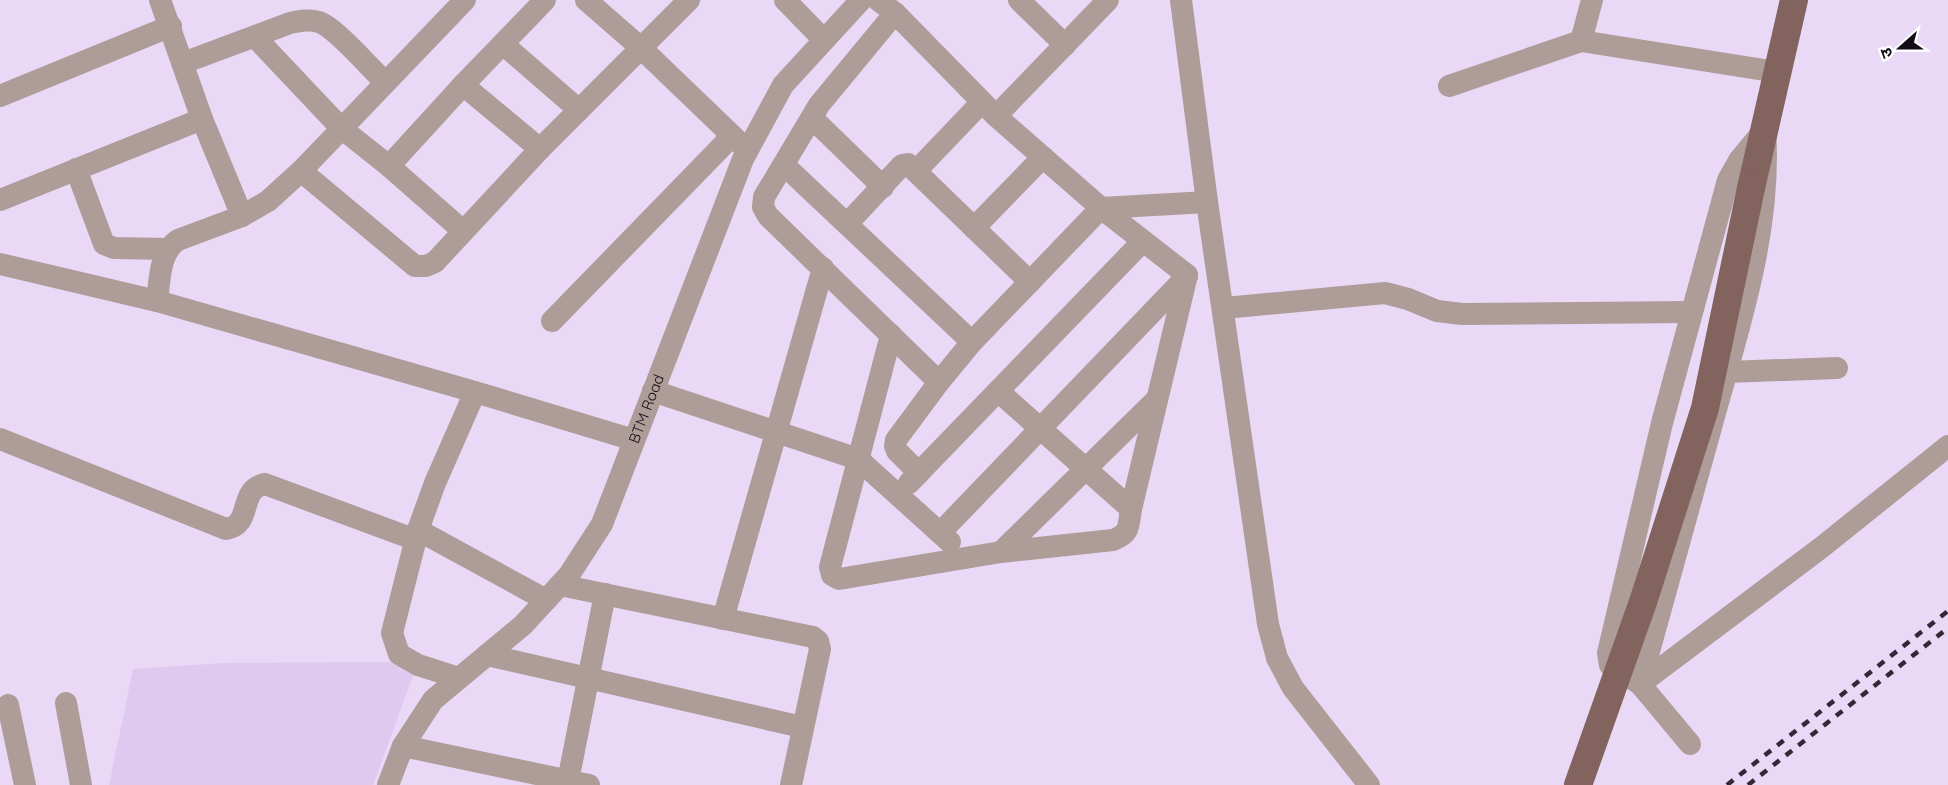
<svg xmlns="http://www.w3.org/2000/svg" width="1948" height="785" viewBox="0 0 1948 785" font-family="Quicksand,'Noto Sans Devanagari',sans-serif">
<rect width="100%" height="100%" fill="#ead8f7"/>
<path fill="#e0c9ef" d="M418,662l-45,123h-264l24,-116 91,-6z"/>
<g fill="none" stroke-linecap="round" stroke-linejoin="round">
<g stroke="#ae9c98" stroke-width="22">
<path d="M160,0l42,119 40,97"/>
<path d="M586,0l55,48 101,97"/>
<path d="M785,0l39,40"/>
<path d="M878,0l17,13 101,103 105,92 86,67"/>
<path d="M1019,0l46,45"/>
<path d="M1181,0l26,202 61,422 9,34 16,30 76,97"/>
<path d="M895,13l-76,92 -55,92 -1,10 5,9 171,166"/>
<path d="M255,37l86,91 48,38 74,65"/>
<path d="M1581,41l11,-41"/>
<path d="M503,44l76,66"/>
<path d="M183,63l107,-40c10,-2 19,-4 29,-1 16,5 52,47 66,60"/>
<path d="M463,85l77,64"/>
<path d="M1449,86l132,-45 196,31"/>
<path d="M0,96l171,-70"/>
<path d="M996,116l112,-116"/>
<path d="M812,118l71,69"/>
<path d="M1765,129c7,96 -24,192 -50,284 -25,90 -50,181 -75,271l-30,-19 -2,-12 54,-230 66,-243 12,-21z"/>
<path d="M784,165l188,177"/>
<path d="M389,166l74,-81 82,-85"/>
<path d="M76,169l28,75 10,4 54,1"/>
<path d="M301,171l114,95h11l9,-4 105,-113 149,-149"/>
<path d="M916,171l66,-69"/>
<path d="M0,200l202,-81"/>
<path d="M847,224l55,-59 6,-1 122,118"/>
<path d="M974,228l69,-71"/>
<path d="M0,264l157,37 318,91 159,48"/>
<path d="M157,301c3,-21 2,-49 21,-61l64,-24 26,-15 33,-30 164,-171"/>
<path d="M1224,308l161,-15 23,6 29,12 25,3 229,-2"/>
<path d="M552,321l180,-185"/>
<path d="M891,335l-61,232 2,8 7,4 162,-27 112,-12c18,-7 15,-14 18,-31l56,-234"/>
<path d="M1727,372l110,-4"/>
<path d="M653,391l205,68 92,83"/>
<path d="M998,391l133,118"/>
<path d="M0,439l226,90c28,-5 11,-39 39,-45l151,56"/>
<path d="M919,473l-22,-22 -2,-5 1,-6 43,-58 33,-40 129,-134 106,-6"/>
<path d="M909,483l234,-242"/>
<path d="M418,530l128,70"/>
<path d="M940,533l247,-257"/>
<path d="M1001,552l156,-153"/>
<path d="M560,585l253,52 5,4 2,8 -29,136"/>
<path d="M723,619l100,-351"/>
<path d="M487,655l315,72"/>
<path d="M459,678l-41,-13 -19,-11 -7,-21 26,-103 17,-47 40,-91"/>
<path d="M66,703l15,82"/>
<path d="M8,705l17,80"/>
<path d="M1690,744l-50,-60 182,-137 126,-101"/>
<path d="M403,746l186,39"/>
<path d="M568,781l37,-187"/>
<path id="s1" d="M388,785l15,-39 30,-46 90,-75 46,-50 33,-51 141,-365 40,-74 78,-85"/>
</g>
<path stroke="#82635d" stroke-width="28" d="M1751,188l43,-188"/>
<path stroke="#312936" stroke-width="4.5" stroke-dasharray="8 8" stroke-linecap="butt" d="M1727,785l221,-174
M1748,785l200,-157"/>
<path stroke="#82635d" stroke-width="28" d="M1578,785l65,-183 62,-194 46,-220"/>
</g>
<g text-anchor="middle" stroke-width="4.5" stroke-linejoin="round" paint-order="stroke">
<g font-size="15" fill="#120c16" stroke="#fff">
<text dy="5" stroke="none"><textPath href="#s1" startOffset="466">BTM Road</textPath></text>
</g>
</g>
<g transform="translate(1900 48) rotate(249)" stroke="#ffffff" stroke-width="4.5" paint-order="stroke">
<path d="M0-4.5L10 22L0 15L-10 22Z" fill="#120c16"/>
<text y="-9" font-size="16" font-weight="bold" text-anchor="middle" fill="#120c16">उ</text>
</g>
</svg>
